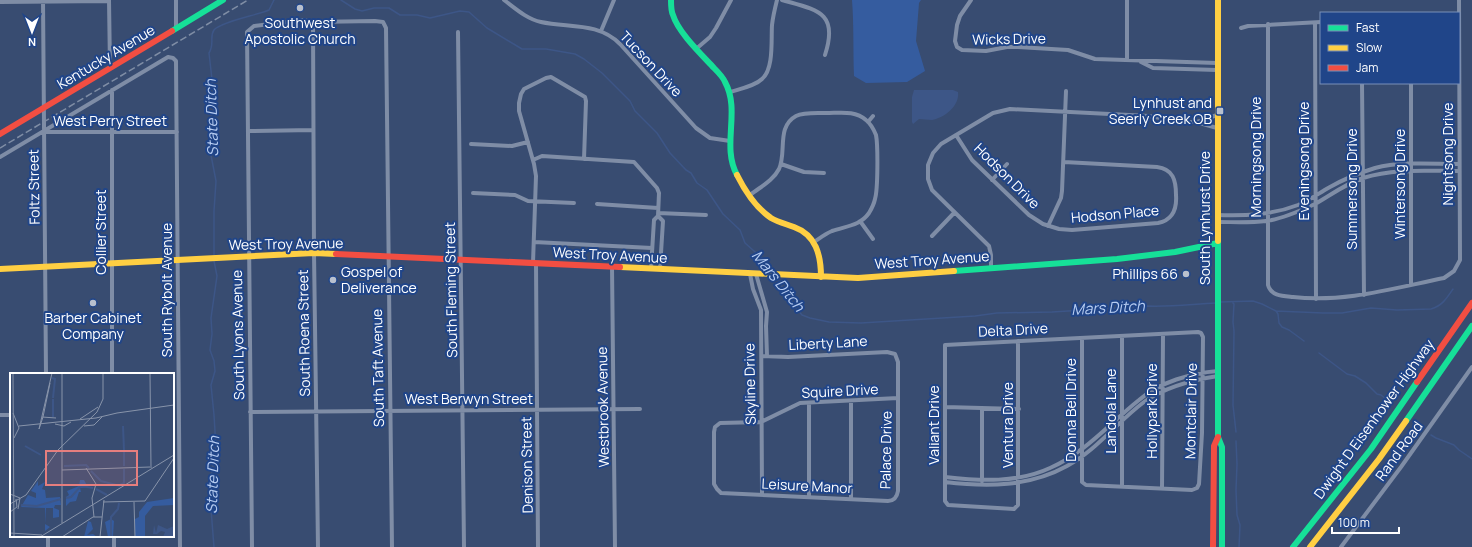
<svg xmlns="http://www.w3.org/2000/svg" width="1472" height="547" viewBox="0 0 1472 547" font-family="Manrope,sans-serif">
<rect width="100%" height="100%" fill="#384c71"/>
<path fill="#355c9f" d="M852,0h69l-2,3 -3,38 9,30 -18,11 -41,1 -12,-7c-1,-26 0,-51 -2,-76z"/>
<path fill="#3d5687" d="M914,90h39l5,2c2,14 -14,26 -26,28 -4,0 -9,-1 -13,-1l-6,5 -1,-2v-25z"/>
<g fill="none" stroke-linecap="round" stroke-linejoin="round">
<path stroke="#3d5687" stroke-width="1.5" d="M341,0l14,9 7,2 12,-3h15l11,7h17l13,3 30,-7 9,1 18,16 35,21h24l29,5 9,5 18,14 28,28 5,10 22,22 13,20 16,17 5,3 6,10 10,7 16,24 17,16 5,13 18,16 11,14
M214,255v-44l2,-30 -6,-31v-17l1,-4v-13l4,-10 -6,-53c6,-10 0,-16 5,-23 6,-8 44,-15 55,-20l5,-10
M776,277l18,28 8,10 8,3 19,4 32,1 114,-7 22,-3 55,-1 96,-6c23,1 45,-2 68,-3
M1220,302l33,-1 9,3 14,7 2,3 1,9 3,4 7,3 15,11
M1233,303l1,1 -1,18 1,9 -1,74 3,27
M1276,311l47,2h19l29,-5 26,2 34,-1c11,-3 16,-11 22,-20
M1319,353l28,21 8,2 11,7 11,11 4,1 6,5
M1431,435l5,3 18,7 5,5 13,9
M1236,441l1,23 -1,26 1,25 3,10 -1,22
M214,547l-3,-38v-33l5,-28 -2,-33 -3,-30 4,-14 -1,-10 -4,-11 2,-16 -1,-16 6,-42 -3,-15"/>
<path stroke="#7f8da6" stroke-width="4" d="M43,0l3,374
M109,0l1,68
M176,0v28
M504,0c12,9 23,19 37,22 28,6 57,0 79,22l76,84 14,10 20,3
M782,0c35,10 57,12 43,55
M971,0l-11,16 -3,9 -2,16 2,6 5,3 24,1 21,-4h11l50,3 27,9 122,4
M1127,0v60
M0,2l109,-1
M313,22l1,231 4,294
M1315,23l1,276
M1268,24v261c3,11 15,11 25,12 51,6 101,-9 151,-19l10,-7 6,-11 -1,-260
M1241,28l7,-2 73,-4
M601,31l13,-31
M458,32l6,515
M696,49l14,-12 6,-9 15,-28
M1141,62l12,6 64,2
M1362,83l2,212
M1411,83v202
M112,90v284
M730,92c10,-3 25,-6 32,-13 12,-10 9,-39 10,-54 1,-9 3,-17 5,-25
M868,122l5,-6
M1197,122l20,-7
M248,131l65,-1
M44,132h133
M956,135l16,25 57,55 14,9 16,5 13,1 86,-7c15,-3 19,-14 18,-28 0,-15 -3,-26 -19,-28l-93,-5
M471,144l41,2 16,-4
M0,157l168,-100 5,1 3,3 4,486
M533,160l9,-4 92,6 23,26 2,5 -1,23 -4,4 -3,49
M781,164l23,8 20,1
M992,180l15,-16
M473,193l42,2 13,6 46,2
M750,195c10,-8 23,-14 29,-26 8,-17 -3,-42 17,-53 8,-4 20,-3 30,-3 14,0 29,-3 40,7 5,4 8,10 10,15 2,10 2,54 -1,64 -1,5 -3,9 -6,14 -9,13 -23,13 -37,18 -7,3 -12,7 -18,11
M597,204l61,4
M658,213l48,2
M1217,215c28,1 55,0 81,-10 12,-5 21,-12 32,-18 14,-8 29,-14 45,-19 27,-7 57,-4 84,-4
M658,216l5,5 -3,48
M860,221l13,18
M1218,222c16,0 32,1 48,-1 16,-2 34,-10 49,-17 16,-9 30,-20 48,-26 31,-10 64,-7 96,-7
M1048,226l13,-28 1,-7 4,-100
M932,236l22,-23
M534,242l118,6
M533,263l3,-87 -2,-12 -15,-53v-8l2,-9 3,-5 22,-11 5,-1 34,20 1,4 -2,58
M536,263l2,284
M612,266l3,281
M991,268v-13l-2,-9 -57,-56 -4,-11v-14l5,-12 8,-9 52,-31 17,-4 139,7 35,6h12l21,6
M750,274l3,15 8,21 1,185
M756,274l11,38 -1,14 1,30
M1018,341v164l-4,4 -66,-4 -3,-4v-156l253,-13 3,1 2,4 -1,96 -3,51 -2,4 -5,2 -106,-5 -4,-3v-144
M762,356l26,1 99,-5 8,2 3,8v129c-1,6 -4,10 -10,10l-167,-8 -4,-4 -3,-5v-52l1,-5 5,-4 41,-1 39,-19 98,-5
M851,401v98
M809,403v94
M945,407l74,2
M250,412l390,-3
M0,415h11
M945,477c35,4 73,6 105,-9 35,-15 60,-45 89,-68 21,-18 52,-27 79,-29
M982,481v-73
M945,482c42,5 84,5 122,-16 30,-16 50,-44 77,-64 21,-15 48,-22 74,-26
M1122,487v-151
M1162,489l1,-155
M48,536v11
M114,536v11
M252,547l-5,-515 7,-6 49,-6 10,2 62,-1 8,1 3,6 6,519
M1341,547l60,-80 71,-100"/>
<path stroke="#16e098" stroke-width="6" d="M671,0c0,5 0,11 2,15 5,17 28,39 41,53 4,4 9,9 11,14 16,29 -4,64 12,93
M172,31l51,-31
M1218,241v196l4,10v100
M954,271l163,-12 58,-7 43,-9
M1406,421l66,-95
M1293,547l78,-98 46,-67"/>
<path stroke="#ffcf43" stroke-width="6" d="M1218,0v241
M737,175c8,16 19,33 34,43 7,4 15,6 23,9 22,8 27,28 27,50
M620,267l238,11 96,-7
M0,269l314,-16 22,1
M1310,547l69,-88 27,-38"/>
<path stroke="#f24e42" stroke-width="6" d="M0,134l172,-103
M336,254l284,13
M1417,382l55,-79
M1213,547l1,-101 4,-9"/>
<path stroke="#7f8da5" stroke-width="1.5" stroke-dasharray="7 3" stroke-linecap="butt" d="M0,148l248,-148"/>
</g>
<g fill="#b9c0cd" stroke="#204589" stroke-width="1.5">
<circle cx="300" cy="8" r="4"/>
<rect x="1216" y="107" width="8" height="8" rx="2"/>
<circle cx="1186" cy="274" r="4"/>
<circle cx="333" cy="280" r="4"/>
<circle cx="93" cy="303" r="4"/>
</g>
<g text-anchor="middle" stroke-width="4" stroke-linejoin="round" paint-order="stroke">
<g font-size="14" fill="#fff" stroke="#204589">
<text x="300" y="28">Southwest<tspan x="300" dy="16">Apostolic Church</tspan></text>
<text x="1212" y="108" text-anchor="end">Lynhust and<tspan x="1212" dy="16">Seerly Creek OB</tspan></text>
<text x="341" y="277" text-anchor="start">Gospel of<tspan x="341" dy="16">Deliverance</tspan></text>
<text x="1178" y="279" text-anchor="end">Phillips 66</text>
<text x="93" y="323">Barber Cabinet<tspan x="93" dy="16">Company</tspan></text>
</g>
<g font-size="14" fill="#fff" stroke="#204589">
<text transform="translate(1009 39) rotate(-1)" y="5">Wicks Drive</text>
<text transform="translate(106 57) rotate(-31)" y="5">Kentucky Avenue</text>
<text transform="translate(651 64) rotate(47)" y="5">Tucson Drive</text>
<text x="110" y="126">West Perry Street</text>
<text transform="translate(1448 154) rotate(-90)" y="5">Nightsong Drive</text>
<text transform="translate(1256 157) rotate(-90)" y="5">Morningsong Drive</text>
<text transform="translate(1304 161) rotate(-90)" y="5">Eveningsong Drive</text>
<text transform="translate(1007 176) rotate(45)" y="5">Hodson Drive</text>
<text transform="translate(1400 184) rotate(-90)" y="5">Wintersong Drive</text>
<text transform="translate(34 187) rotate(-91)" y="5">Foltz Street</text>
<text transform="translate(1352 189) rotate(-90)" y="5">Summersong Drive</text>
<text transform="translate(1115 214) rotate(-5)" y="5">Hodson Place</text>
<text transform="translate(1205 218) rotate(-90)" y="5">South Lynhurst Drive</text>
<text transform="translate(101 232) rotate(-90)" y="5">Collier Street</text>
<text transform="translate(286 244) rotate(-1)" y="5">West Troy Avenue</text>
<text transform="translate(610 255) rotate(3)" y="5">West Troy Avenue</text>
<text transform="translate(932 260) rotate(-4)" y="5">West Troy Avenue</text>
<text transform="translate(167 290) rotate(-90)" y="5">South Rybolt Avenue</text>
<text transform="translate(451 290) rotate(-91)" y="5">South Fleming Street</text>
<text transform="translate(1013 330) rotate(-3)" y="5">Delta Drive</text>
<text transform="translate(304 333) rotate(-91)" y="5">South Roena Street</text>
<text transform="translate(238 335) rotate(-91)" y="5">South Lyons Avenue</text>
<text transform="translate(828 343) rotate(-3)" y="5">Liberty Lane</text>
<text transform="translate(378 368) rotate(-91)" y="5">South Taft Avenue</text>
<text transform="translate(750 384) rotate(-91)" y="5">Skyline Drive</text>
<text transform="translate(840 391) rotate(-3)" y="5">Squire Drive</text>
<text x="469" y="404">West Berwyn Street</text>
<text transform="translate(603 407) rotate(-91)" y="5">Westbrook Avenue</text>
<text transform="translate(1071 410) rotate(-90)" y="5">Donna Bell Drive</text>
<text transform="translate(1111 411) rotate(-90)" y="5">Landola Lane</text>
<text transform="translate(1152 411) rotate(-90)" y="5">Hollypark Drive</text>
<text transform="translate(1191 411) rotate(-89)" y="5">Montclair Drive</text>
<text transform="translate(1374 419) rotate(-54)" y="5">Dwight D Eisenhower Highway</text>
<text transform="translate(934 425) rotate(-90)" y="5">Valiant Drive</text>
<text transform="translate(1008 425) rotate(-90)" y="5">Ventura Drive</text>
<text transform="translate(886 450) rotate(-89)" y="5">Palace Drive</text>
<text transform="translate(1399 451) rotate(-54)" y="5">Rand Road</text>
<text transform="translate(527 465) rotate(-91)" y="5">Denison Street</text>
<text transform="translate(807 486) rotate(3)" y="5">Leisure Manor</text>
</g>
<g font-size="15" font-style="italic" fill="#b7cdf2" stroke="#204589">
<text transform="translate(212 118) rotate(-92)" y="5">State Ditch</text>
<text transform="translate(778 281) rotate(51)" y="5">Mars Ditch</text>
<text transform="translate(1108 308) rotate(-3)" y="5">Mars Ditch</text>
<text transform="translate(213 475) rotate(-88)" y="5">State Ditch</text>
</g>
</g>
<g transform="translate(10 373)">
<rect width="164" height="164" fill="#384c71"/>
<path d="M70,107h4l4,7 -8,1 1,4h-2l-3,9 -6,1 -4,4v-9l3,-2 -2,-4 12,-5zM28,108v5l7,-4 -3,7 3,1 1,8 14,-1 1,8h-6l-1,3 5,2v7l-6,1v-10h-7l-1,16 5,3 -5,4v-23l-24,-1 7,-12 8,3v-5l-5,-2zM164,125v7l-21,1 -8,10v21h-10v-18l4,-2v-5l8,-10zM101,146l3,2 -1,15 3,1h-8l-3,-15zM78,148l3,1 2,7 -6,6 6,-1 4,3h-13z" fill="#355c9f"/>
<path d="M148,152l9,4 7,-3v11h-11l2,-5 -4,-1 -4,3h-4l1,-9 2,8z" fill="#3d5687"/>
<path fill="none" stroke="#3d5687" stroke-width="2" d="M42,5l3,1 -2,19M43,26v18M113,53l1,24M15,73l16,9M114,78v15M54,93l22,-1 3,3M81,98l10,10 19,5M110,112l4,-2v-14M86,116l11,6M56,125l5,-1 10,-11 12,2M11,132l16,1 24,-7M101,164v-20l7,-8 1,-6"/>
<path fill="none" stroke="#8894aa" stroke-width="1" d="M3,0l1,164M140,0l1,95M40,10l-7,34 -4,12 13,-56M3,40l6,15 -5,10M107,40l57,-8M32,44l14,1M70,46l18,-12M45,51l9,2 7,-4M9,53l77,-8 21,-5M74,53l10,-1 8,-8M0,67v39M76,95l10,16 -4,14 2,19M52,97l88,-3M0,121l10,4 -2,11M93,129l42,-1 29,-43M124,129l1,35M0,131l16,-9 32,-45 39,-38 6,-13v-26M0,139l7,-5 -1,-8M52,150v-150M0,160l32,2M30,164l134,-82M52,164l31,-20h9M90,164l4,-37"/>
<path fill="#e67e7e" fill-opacity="0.15" stroke="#e67e7e" stroke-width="2" d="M36,78h91v34h-91z"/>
<rect width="164" height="164" fill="none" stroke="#fff" stroke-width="2"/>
</g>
<rect x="1320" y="12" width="140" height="72" fill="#204589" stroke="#798fb8"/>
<rect x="1328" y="25" width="20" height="6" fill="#16e098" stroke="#798fb8"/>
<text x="1356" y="32" font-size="12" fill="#ffffff">Fast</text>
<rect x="1328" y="45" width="20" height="6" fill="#ffcf43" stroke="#798fb8"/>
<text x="1356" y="52" font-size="12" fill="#ffffff">Slow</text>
<rect x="1328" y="65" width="20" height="6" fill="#f24e42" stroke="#798fb8"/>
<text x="1356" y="72" font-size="12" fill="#ffffff">Jam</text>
<g transform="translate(32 32) rotate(180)" stroke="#204589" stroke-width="3" paint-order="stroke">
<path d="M0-3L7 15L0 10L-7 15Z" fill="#ffffff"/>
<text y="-6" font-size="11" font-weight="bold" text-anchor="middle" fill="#ffffff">N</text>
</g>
<path d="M1332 527v6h67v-6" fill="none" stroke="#ffffff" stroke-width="2"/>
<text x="1338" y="527" font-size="12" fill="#ffffff" stroke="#204589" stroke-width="3" paint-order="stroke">100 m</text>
</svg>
